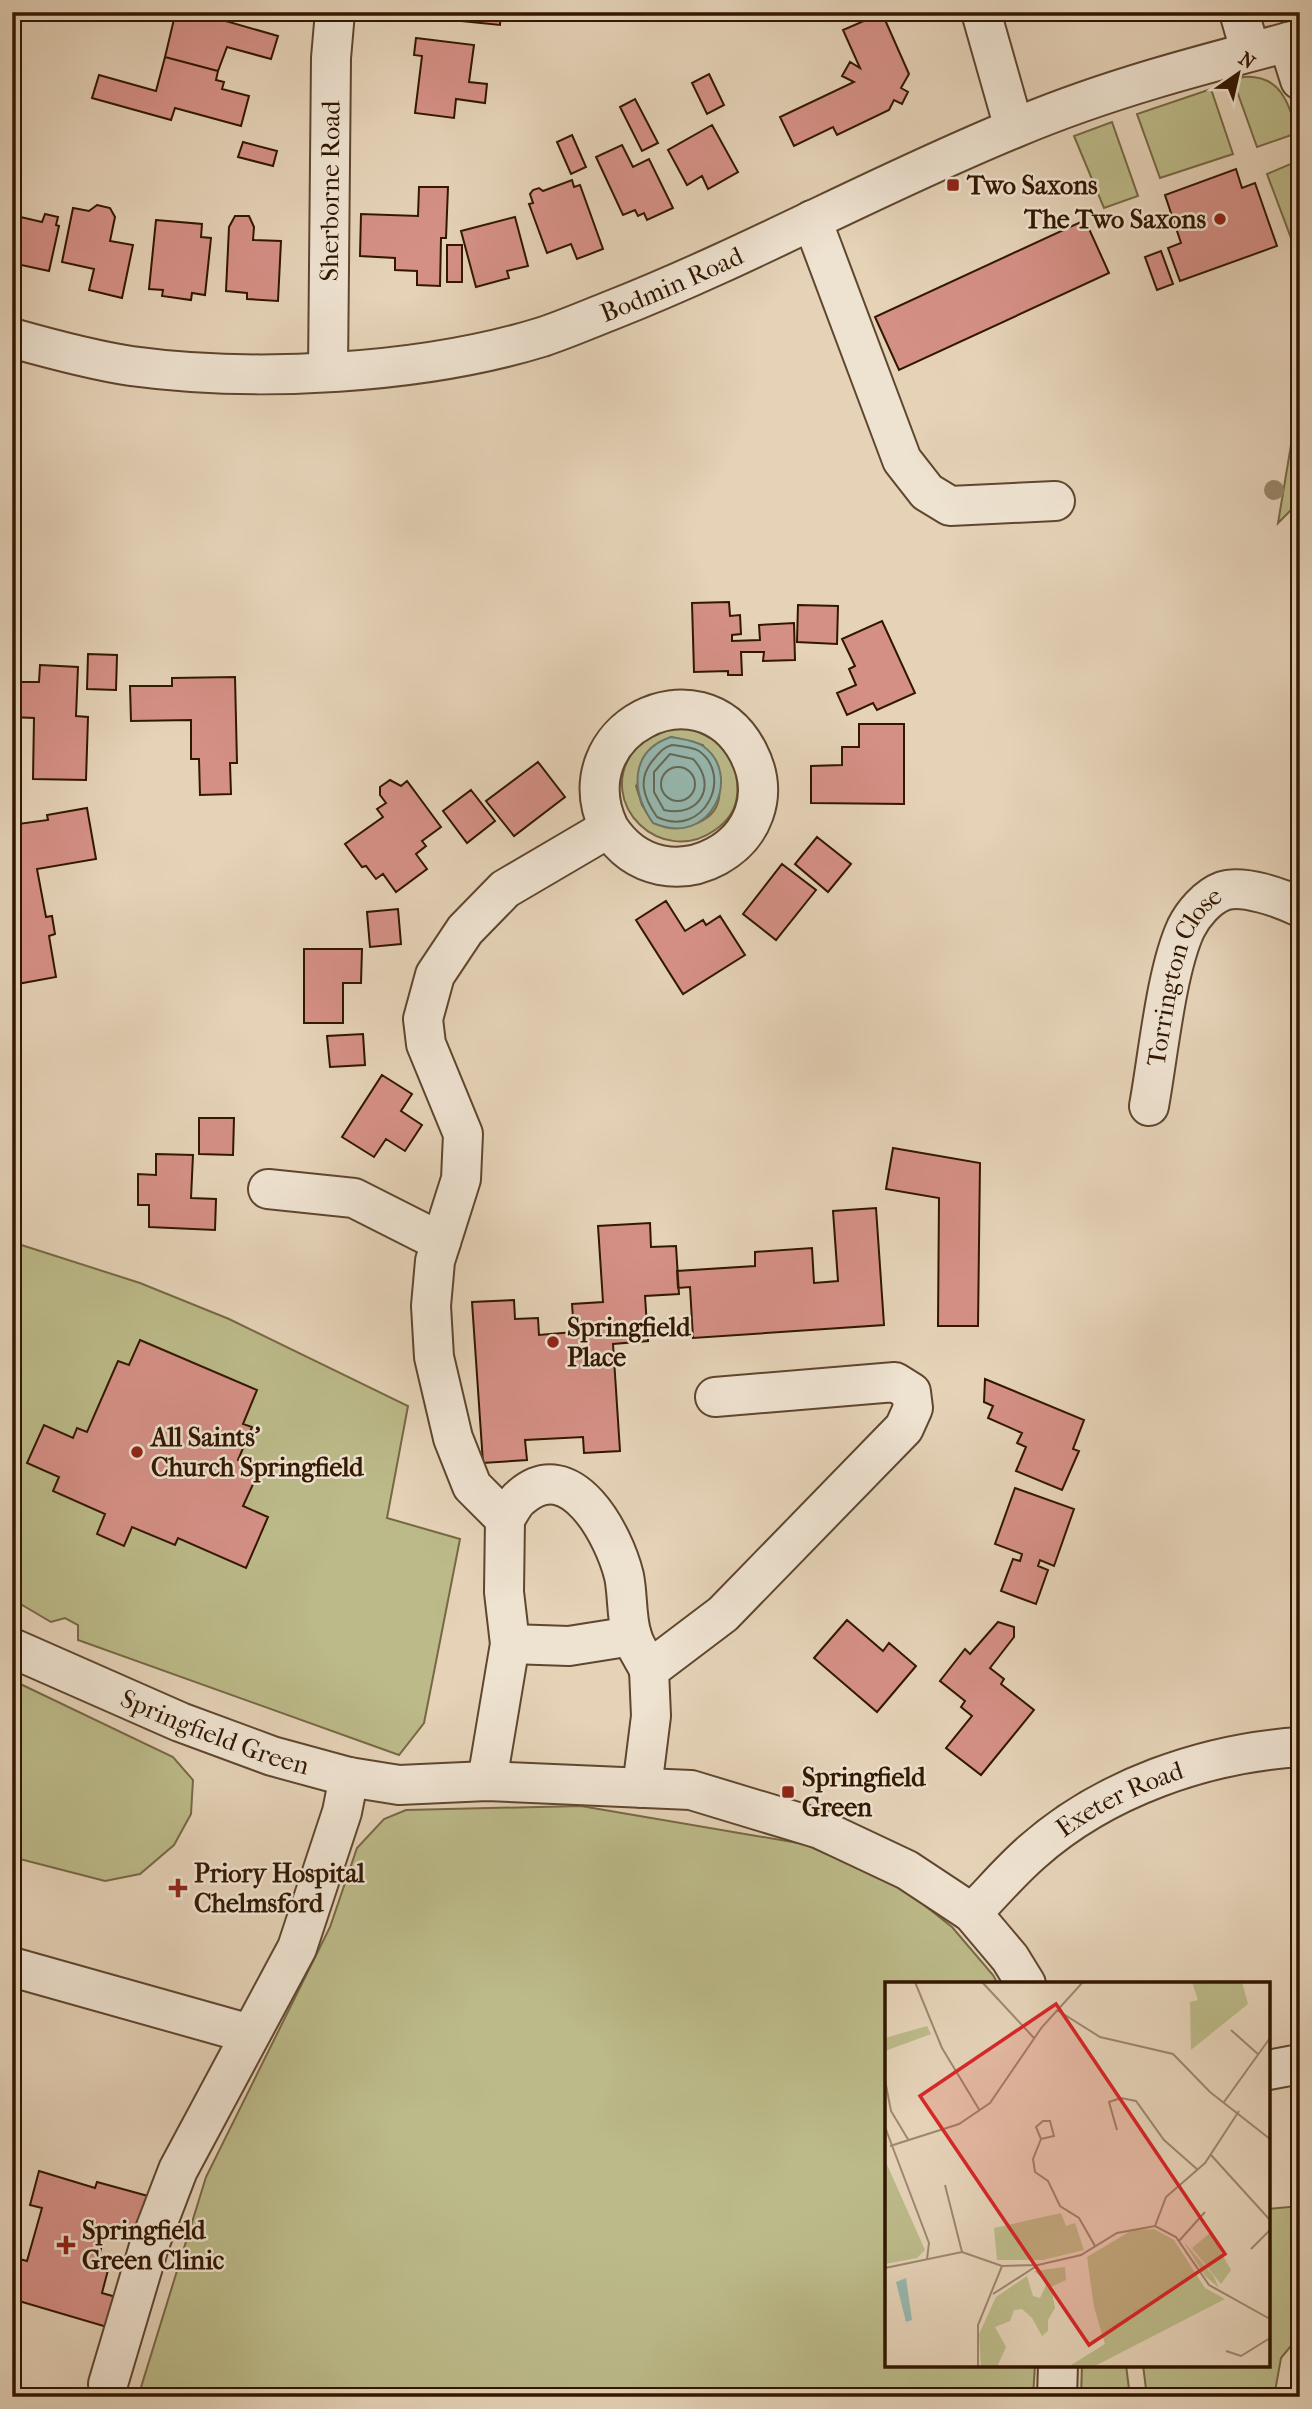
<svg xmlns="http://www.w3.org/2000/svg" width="1312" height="2409" viewBox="0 0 1312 2409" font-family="'IM FELL French Canon',serif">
<rect width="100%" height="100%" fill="#e5d2b7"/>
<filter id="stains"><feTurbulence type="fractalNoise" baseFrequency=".00286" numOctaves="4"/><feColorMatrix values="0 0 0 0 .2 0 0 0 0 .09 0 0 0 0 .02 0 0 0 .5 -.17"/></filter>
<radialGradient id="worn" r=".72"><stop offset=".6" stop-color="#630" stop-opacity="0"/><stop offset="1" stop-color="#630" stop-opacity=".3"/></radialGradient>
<path fill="#bcba89" stroke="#776844" stroke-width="2" fill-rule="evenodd" d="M1243,77c38,-3 46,27 54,56l-40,14 -24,-67z
M1211,89l22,65 -73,24 -23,-64z
M1112,122l26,74 -34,12 -30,-72z
M1300,160v102l-33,-88z
M1300,395v106l-22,22 20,-120z
M682,723l49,26c7,32 15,60 -16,81 -53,38 -121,-26 -81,-80 3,-4 8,-13 12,-17 9,-6 26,-7 36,-10zM671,737l32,8c5,13 15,29 16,43 5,36 -41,46 -66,34l-11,-17 -6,-19z
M12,1242l128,41 89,36 179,87 -21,112 73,21 -36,184 -25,32 -321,-115v-15l-13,-7 -14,4 -39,-23z
M12,1680l161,77 20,23 -2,34 -17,31 -34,29 -35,7 -93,-24z
M581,1806l223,38 96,42 52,41 41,48 5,9h-111v381h148l-2,32h-895l68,-220 124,-250 27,-79 27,-29 22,-9z
M1300,2206v129l-19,23 -7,39h-127l-4,-32h125v-156z
M1082,2365h44l4,32h-49z"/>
<path fill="#96b8af" stroke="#6e7869" stroke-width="2" d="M671,737c10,2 24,3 32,9 40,28 9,103 -50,77 -22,-31 -24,-72 18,-86z"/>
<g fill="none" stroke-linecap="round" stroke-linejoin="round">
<path stroke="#646858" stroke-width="2" d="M672,745c8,1 20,2 27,6 35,25 5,88 -42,66 -14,-20 -20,-39 -3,-58 6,-7 10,-12 18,-14z
M670,754l23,5c25,26 7,59 -29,51l-10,-18v-20z
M661 784a17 17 0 1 1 34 0a17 17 0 1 1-34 0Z"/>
</g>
<path fill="#d59086" stroke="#321700" stroke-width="2" d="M412,12h89l-1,13 -88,-9z
M198,13l80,23 -7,23 -44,-12 -9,24 -53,-14 10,-42 21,5z
M882,13l27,61 -8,14 7,4 -6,12 -8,-4 -5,10 -52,25 -4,-8 -39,19 -14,-29 74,-35 -12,-6 8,-14 10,6 -17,-38z
M416,38l58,7 -5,37 18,2 -2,19 -29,-4 -2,19 -39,-5 7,-57 -8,-1z
M165,57l53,14 -2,9 8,2 -2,7 27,7 -8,30 -66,-18 -4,12 -79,-22 7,-23 57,16z
M709,74l15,31 -17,9 -15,-31z
M635,99l23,44 -16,8 -22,-44z
M712,125l26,47 -30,17 -6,-13 -15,9 -19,-35z
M572,135l14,32 -15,7 -14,-32z
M243,142l34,9 -4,15 -35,-9z
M622,145l11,22 16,-8 24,49 -26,12 -3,-7 -6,3 -3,-6 -12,5 -27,-58z
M12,167l9,3 -9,31z
M1236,169l6,19 13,-5 22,63 -97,35 -12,-33 13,-5 -16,-48z
M572,180l2,7 6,-2 23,64 -26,10 -6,-15 -24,9 -18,-49 4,-1 -3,-9 3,-4 6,-2 4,3z
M419,187h29l-2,51h-5l-1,48 -23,-1v-14l-22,-1v-12l-35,-2 1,-42 57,2z
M97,205l13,3 5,9 -5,24 23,4 -11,53 -33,-8 5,-21 -32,-7 11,-54 16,3z
M45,214l13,3 -2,8 3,1 -10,45 -37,-8v-48l30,7z
M235,216h14l5,11 -1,13 28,1 -3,60 -31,-2v-6l-21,-2 3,-64z
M515,217l13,49 -21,5 2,7 -33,9 -15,-56z
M156,220l46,4 -1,13 10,1 -6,57 -13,-2 -1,7 -29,-4 1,-6 -14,-1z
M1085,220l24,53 -210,97 -24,-53z
M447,245h15v37h-15z
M1161,251l12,33 -16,6 -12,-33z
M729,602l1,14 10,-1 1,19 -9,1v6l28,-1 -1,-15 35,-2 1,37 -32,1 1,-9h-23l1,23h-14v-4l-34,1 -2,-69z
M798,605l40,1 -1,38 -40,-2z
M882,621l33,72 -38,17 -4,-7 -26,12 -10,-22 19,-8 -7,-16 6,-3 -13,-27z
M88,654l29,1 -1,35 -29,-1z
M40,665l38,2 -2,49 12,1 -2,63 -53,-1 1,-61 -22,-1v-35h27z
M235,677l2,86h-7l1,31 -31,1 -1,-36h-8v-39l-60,1 -1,-35h42v-8z
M859,724h45v80l-93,-1v-37l31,-1v-18h17z
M538,762l27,35 -51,39 -28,-35z
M390,780l11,6 6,-5 34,46 -19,14 4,5 -10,8 11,15 -31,23 -13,-18 -7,5 -10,-13 -4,1 -17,-23 38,-27 -6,-8 9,-6 -6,-8v-8z
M471,790l24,31 -28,22 -24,-32z
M87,808l9,51 -59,10 9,48 6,-1 3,18 -6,2 7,41 -44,8v-98l6,-1 -6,-52 8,-1 -2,-9 30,-4 -1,-5z
M817,837l34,27 -23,28 -33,-28z
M782,864l34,26 -40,50 -33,-26z
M666,901l19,30 18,-11 3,5 14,-9 25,39 -62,39 -47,-74z
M398,909l3,35 -31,3 -3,-35z
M304,949h58l-1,34h-18v40h-39z
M363,1034l2,31 -35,2 -3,-31z
M382,1075l30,19 -11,17 21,14 -17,26 -19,-12 -12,18 -32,-20z
M199,1118h35l-1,37 -34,-1z
M893,1148l87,15 -2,163h-40l1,-128 -53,-9z
M156,1154l37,1 -2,43 25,1 -1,31 -66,-3v-22h-11v-31l18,1z
M876,1208l8,117 -191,13 -3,-51 -12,1 -1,-17 78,-5v-14l57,-4 2,35 24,-2 -5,-70z
M650,1223l1,24 25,-1 3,48 -34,2 3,45 -35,3 7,107 -36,2 -1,-16 -58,3 2,20 -44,3 -11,-161 42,-2 1,19 23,-1 1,17 35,-3 -2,-28 31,-2 -5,-76z
M140,1340l117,50 -14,34 9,3 -14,33 22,9 -17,37 25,11 -22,51 -68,-30 -3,7 -43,-18 -8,19 -27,-12 8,-20 -52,-23 6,-14 -32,-14 17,-38 29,13 4,-10 10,4 31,-71 11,4z
M985,1379l99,41 -11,29 6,2 -17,39 -46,-19 10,-24 -9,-4 5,-10 -34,-15 5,-12 -9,-4z
M1015,1488l59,21 -20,57 -14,-6 -2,6 10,4 -12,34 -35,-13 12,-32 7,2 2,-7 -27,-10z
M847,1620l36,31 6,-8 27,23 -39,46 -63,-54z
M998,1622l16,5v10l-24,31 14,11 -3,5 33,26 -53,65 -35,-27 26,-32 -11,-9 4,-6 -25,-20 25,-32 5,5z
M39,2171l56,17 2,-6 51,14 -11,38 -30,-8 -11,41 12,3 -6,23 14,4 -9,30 -95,-28v-42l15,4 15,-53 -12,-3z"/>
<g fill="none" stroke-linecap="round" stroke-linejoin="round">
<g stroke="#5f462e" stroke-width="42">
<g id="minor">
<path d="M981,12l33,116"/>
<path d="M1239,12l11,38"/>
<path d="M1288,42l12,38"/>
<path d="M812,220l90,240 25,32 23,14 105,-5"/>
<path id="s1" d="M12,338c39,11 79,22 119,28 125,17 291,8 411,-29 24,-8 47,-18 70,-27 137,-54 266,-126 403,-182 92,-39 189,-64 285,-89"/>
<path id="s2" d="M328,371l3,-313 4,-46"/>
<path id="s3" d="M1149,1106c9,-49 17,-135 37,-178 7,-14 21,-31 37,-37 20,-7 58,7 77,16"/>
<path d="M268,1189l86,9 87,44"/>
<path d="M505,1519c5,-7 9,-17 16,-22 50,-44 93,38 103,79 4,19 2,41 8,60 3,11 12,23 17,34"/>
<path d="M510,1644l59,2 63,-10"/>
<path id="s4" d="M12,1648l168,74 92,34 77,21 50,8 88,-4 204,9 129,39 87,41 65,43 38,45 16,26"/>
<path d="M487,1781l23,-137 -6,-52 1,-73 -33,-33 -19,-48 -19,-81 -3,-51 4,-45 26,-82 2,-45 -37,-90 -3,-25 12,-44 30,-45 40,-41 104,-61c-46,-98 91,-167 139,-76 47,90 -84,162 -139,76"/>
<path d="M642,1788l9,-72 -2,-46 74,-56 181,-186 9,-20 -2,-16 -16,-10 -180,15"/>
<path id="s5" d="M972,1913c20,-20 38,-42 60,-61 72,-64 173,-99 268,-105"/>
<path d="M12,1967l238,67"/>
<path d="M1268,2070l32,-6"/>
<path d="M108,2384l42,-141 28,-73 119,-222 45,-136 7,-35"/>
<path d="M1057,2397l1,-32"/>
</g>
</g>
<use href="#minor" stroke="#eee2d0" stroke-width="38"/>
</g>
<circle fill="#998669" cx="1274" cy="490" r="10"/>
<g fill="#8f2418" stroke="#eee2d0" stroke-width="2.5">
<rect x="946" y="178" width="14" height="14" rx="3.5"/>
<circle cx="1220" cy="219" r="7"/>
<circle cx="553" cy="1342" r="7"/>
<circle cx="137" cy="1452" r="7"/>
<rect x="781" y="1785" width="14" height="14" rx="3.5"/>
<path d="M174.5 1877.5h7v7h7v7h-7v7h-7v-7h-7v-7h7z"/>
<path d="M62.5 2234.5h7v7h7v7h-7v7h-7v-7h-7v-7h7z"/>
</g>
<g text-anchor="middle" stroke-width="5" stroke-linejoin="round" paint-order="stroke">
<g font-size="26" font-weight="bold" fill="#321700" stroke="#eee2d0" text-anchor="start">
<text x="967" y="194">Two Saxons</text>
<text x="1206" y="228" text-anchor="end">The Two Saxons</text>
<text x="567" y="1336">Springfield<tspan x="567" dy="30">Place</tspan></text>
<text x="151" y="1446">All Saints'<tspan x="151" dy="30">Church Springfield</tspan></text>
<text x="802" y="1786">Springfield<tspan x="802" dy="30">Green</tspan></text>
<text x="194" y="1882">Priory Hospital<tspan x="194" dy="30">Chelmsford</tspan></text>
<text x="82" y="2239">Springfield<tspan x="82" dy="30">Green Clinic</tspan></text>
</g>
<g font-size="26" fill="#321700" stroke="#eee2d0">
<text dy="9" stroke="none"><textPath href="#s2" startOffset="180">Sherborne Road</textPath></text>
<text dy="9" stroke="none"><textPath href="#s1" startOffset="677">Bodmin Road</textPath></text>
<text dy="9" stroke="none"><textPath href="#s3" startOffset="136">Torrington Close</textPath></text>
<text dy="9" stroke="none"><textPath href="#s4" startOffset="220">Springfield Green</textPath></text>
<text dy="9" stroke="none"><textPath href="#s5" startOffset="189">Exeter Road</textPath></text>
</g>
</g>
<g transform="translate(885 1982)">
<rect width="385" height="385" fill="#e5d2b7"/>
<path d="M307,0h50l6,22 -57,46 -1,-48 8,-2zM42,44l4,8 -46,17v-13zM0,178l40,90 -8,8 -32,6zM176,231l5,13 9,-3 9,27 -41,10h-46l-3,-32zM269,247l20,11 31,48 20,11 -132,68h-25l37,-23 -11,-37 -7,-50 45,-27zM325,251l21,37 -10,14 -29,-36zM298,259l30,34 6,13 -14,-12zM180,285l1,13 -15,7 4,21 -7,12v11l-6,5 -10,-18 -10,-9 -8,1 -4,11 -15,6 11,20 -9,20h-16l-2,-33 17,-37 31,-21 6,20 7,2 7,-15 -13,-12z" fill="#bcba89"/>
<path d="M21,296l6,42 -6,2 -10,-40z" fill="#96b8af"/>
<path fill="none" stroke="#9d876e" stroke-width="2" d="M30,0l27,66 38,63M97,0l52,56M172,28l43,27 73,17 37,38 60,47M346,48l28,25M0,98l6,31 18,30M339,120l46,-64M0,145l44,116 -2,16M232,148l-8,-28 12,-4 15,3 28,39 34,30M156,157l13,-3 -4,-15h-7l-7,6 5,12 -8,20 2,13 13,9 12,25 19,12 16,28M5,164l69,-22 31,-21 52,-76 41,-45M326,173l59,65M60,203l17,67M270,244l11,-29 39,-34 34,-52M294,259l26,-29M366,267l19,-19M0,286l77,-16 40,14 36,-1 43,-10 36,-22 38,-7 21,11 33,48 61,34M108,312l42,-27M341,369l15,5 29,-18M93,385v-42l24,-59"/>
<path fill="#d62828" fill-opacity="0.15" stroke="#d62828" stroke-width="3.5" d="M171,22l169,250 -136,91 -169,-249z"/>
<rect width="385" height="385" fill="none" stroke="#321700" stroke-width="3.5"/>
</g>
<rect width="1312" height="2409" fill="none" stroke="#e5d2b7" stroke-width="42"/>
<rect x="14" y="14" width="1284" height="2381" fill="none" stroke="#321700" stroke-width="3.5"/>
<rect x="21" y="21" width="1270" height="2367" fill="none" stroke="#321700" stroke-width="2"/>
<g transform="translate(1238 74) rotate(34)" stroke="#eee2d0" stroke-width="5" paint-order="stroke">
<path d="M0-5L12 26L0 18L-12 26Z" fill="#321700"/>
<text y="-10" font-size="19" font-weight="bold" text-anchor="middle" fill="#321700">N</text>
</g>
<rect width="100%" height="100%" filter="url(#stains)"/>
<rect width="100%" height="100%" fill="url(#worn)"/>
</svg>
